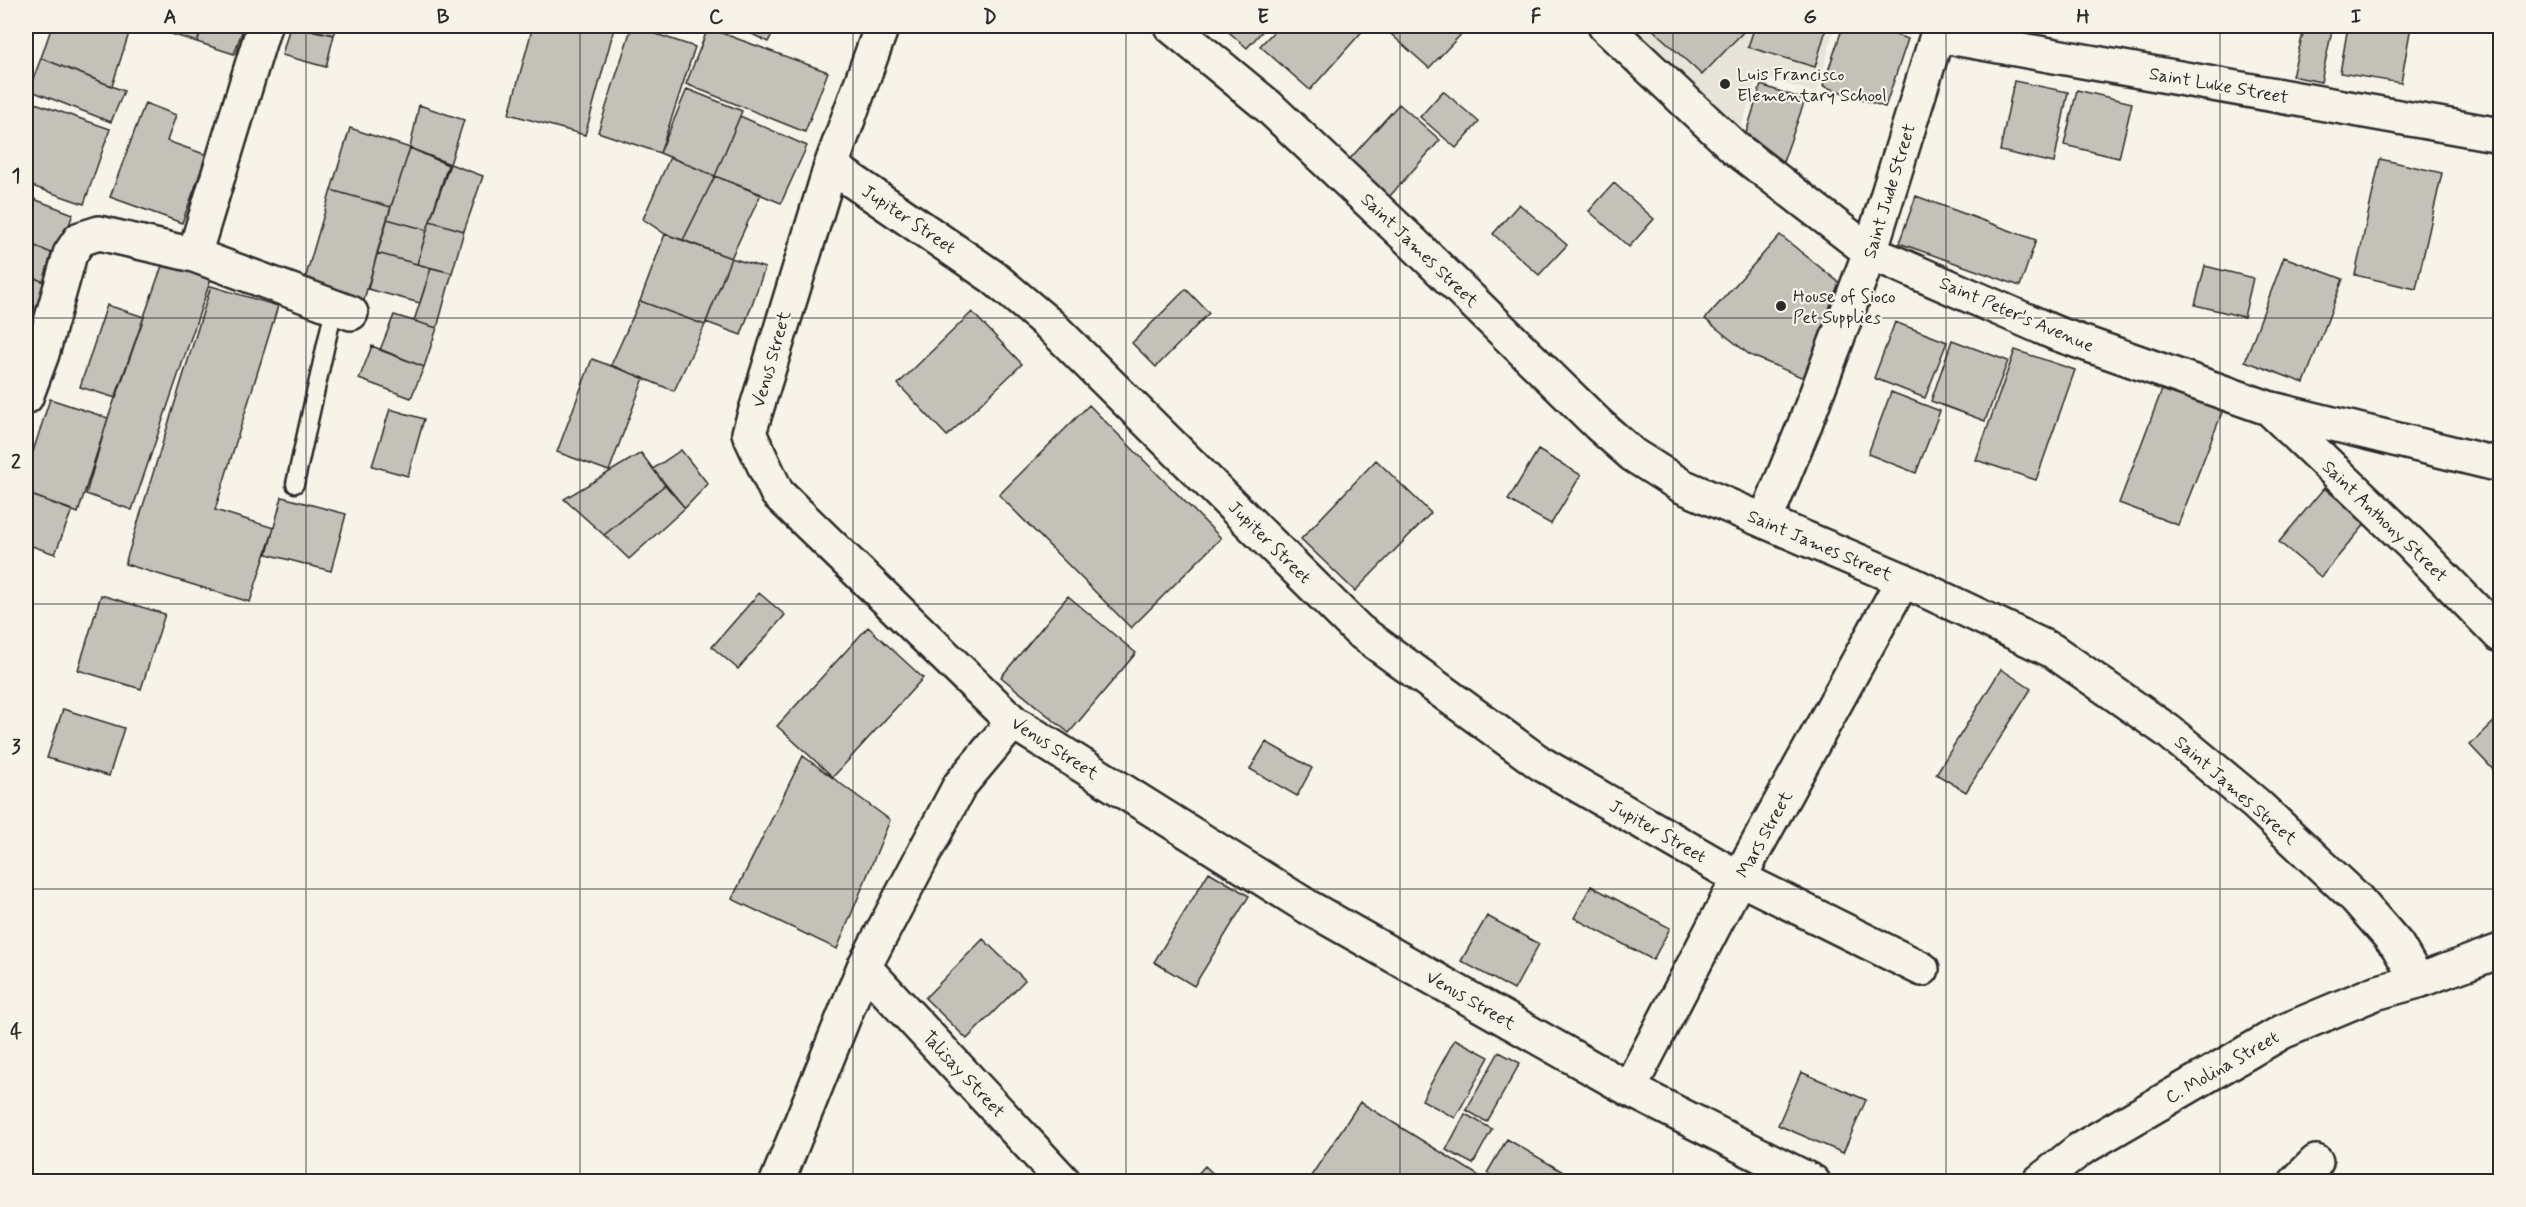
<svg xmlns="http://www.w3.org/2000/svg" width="2526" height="1207" viewBox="0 0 2526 1207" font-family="Mynerve,sans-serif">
<rect width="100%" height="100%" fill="#f7f3e8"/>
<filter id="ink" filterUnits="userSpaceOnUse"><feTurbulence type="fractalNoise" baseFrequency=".0167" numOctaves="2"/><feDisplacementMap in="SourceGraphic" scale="12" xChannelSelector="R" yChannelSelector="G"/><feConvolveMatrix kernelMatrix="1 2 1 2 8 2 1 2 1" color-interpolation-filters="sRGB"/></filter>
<g filter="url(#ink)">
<path fill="#e8e4da" d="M1630,26h205l-18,67 -59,-17 -17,51z"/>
<path fill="#c4c1b9" stroke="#2b2b2b" stroke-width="1.5" d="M52,26h65l13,4 -18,56 -71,-28z
M146,26h57l-6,16z
M203,26h41l-10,28 -37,-12z
M290,26l44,9 -8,32 -44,-12z
M297,26h40l-3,9z
M533,26h69l12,3 -29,106 -76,-21z
M632,26l63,21 -35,106 -62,-21z
M736,26h40l-8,16z
M1222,26h45l-20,22z
M1279,26h88l-57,64 -50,-44z
M1382,26h87l-40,42z
M1649,26h94l3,3 -44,46z
M1755,26h72l-12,41 -67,-20z
M1843,26h24l41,13 -23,68 -62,-21z
M1885,26h27l-3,8z
M2305,26l27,4 -11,52 -29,-6z
M2348,26h63l-10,57 -61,-10z
M708,28l120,44 -23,60 -119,-48z
M41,58l83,33 -13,31 -82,-32z
M2014,81l54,11 -14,71 -54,-12z
M1761,85l44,15 -22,62 -37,-29z
M687,89l55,22 -27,65 -55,-23z
M2077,90l55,13 -13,55 -55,-13z
M1443,91l36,31 -23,26 -36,-31z
M35,103l75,26 -26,75 -58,-20v-54z
M145,103l31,12 -9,26 40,14 -25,68 -72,-26z
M1399,104l41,36 -51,57 -41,-36z
M419,105l45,15 -14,44 -40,-16z
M740,116l67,30 -26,57 -66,-27z
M350,128l60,20 -19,59 -60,-17z
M410,148l38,17 -21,65 -40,-11z
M670,157l45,19 -32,64 -18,-6 -22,-15z
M2380,159l62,14 -26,116 -61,-14z
M450,164l33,12 -19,55 -34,-10z
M715,176l46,18 -30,64 -48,-18z
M1614,183l40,36 -25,28 -40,-36z
M331,190l60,17 -28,96 -60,-17z
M26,196l47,18 -15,42 -32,-14z
M1916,196l120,44 -16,46 -121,-43z
M1519,204l48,41 -28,30 -46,-41z
M387,219l40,11 -10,34 -40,-11z
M430,221l34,10 -12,42 -35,-9z
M665,234l66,24 -26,67 -65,-24z
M1780,235l72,58 -39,89 -63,-27 -45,-36z
M26,242l32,14 -8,28 -24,-9z
M377,253l54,15 -11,35 -52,-14z
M2284,257l59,22 -39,104 -59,-22z
M731,258l34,10 -24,67 -35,-13z
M163,263l48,16 -79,231 -46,-16 22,-76z
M2205,266l48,12 -9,39 -49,-12z
M431,268l21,5 -15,55 -23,-7z
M26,275l24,9 -24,70z
M211,286l67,20 -63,204 59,18 -24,74 -125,-38z
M1186,289l23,24 -53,54 -24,-24z
M640,301l65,24 -31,66 -63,-26z
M107,305l37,12 -28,81 -36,-11z
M972,312l50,52 -75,72 -49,-52z
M394,315l43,13 -13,39 -44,-17z
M1895,322l52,20 -22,56 -51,-20z
M1952,340l56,21 -23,60 -54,-20z
M372,346l52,21 -13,31 -52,-19z
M2015,350l60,20 -39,110 -60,-20z
M592,359l52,19 -35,93 -52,-19z
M2163,387l60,23 -45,115 -59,-22z
M1891,392l49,19 -24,62 -48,-19z
M50,399l58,19 -30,95 -52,-20v-20z
M1089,405l132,133 -90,90 -132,-133z
M390,409l34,10 -16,57 -36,-10z
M681,450l27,34 -23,24 -32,-39z
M1538,450l43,25 -30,49 -43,-24z
M641,453l24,32 -61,50 -40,-36z
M1376,460l55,53 -76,78 -54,-52z
M665,485l20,23 -56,51 -25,-24z
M2324,488l42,35 -45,54 -42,-35z
M26,493l46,17 -17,44 -29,-10z
M282,497l64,17 -15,57 -64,-17z
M759,593l26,22 -47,54 -26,-22z
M101,595l64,19 -24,75 -63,-19z
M1068,596l68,57 -67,80 -68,-56z
M868,627l55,51 -90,99 -56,-51z
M2001,669l30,20 -65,103 -30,-18z
M63,709l61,19 -15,48 -62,-18z
M2500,716v61l-30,-32z
M1266,742l46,26 -15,28 -47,-27z
M803,756l87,64 -53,129 -105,-50z
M1209,872l40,24 -55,90 -40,-24z
M1591,886l79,42 -17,32 -79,-42z
M1487,916l52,28 -25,46 -53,-29z
M983,939l42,41 -58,59 -42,-41z
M1455,1039l34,18 -34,61 -33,-18z
M1499,1052l21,11 -33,59 -21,-12z
M1801,1072l65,28 -23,53 -65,-28z
M1360,1102l129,80h-182z
M1465,1114l27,15 -19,35 -27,-14z
M1507,1139l68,40 -2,3h-72l-14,-9z
M1205,1166l17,16h-32z"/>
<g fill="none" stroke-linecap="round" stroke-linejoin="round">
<g stroke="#2b2b2b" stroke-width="21">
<path id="service" d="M295,484l39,-176"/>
</g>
<g stroke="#2b2b2b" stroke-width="38">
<path id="minor" d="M882,26l-51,140 -82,267 28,60 236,229 295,185 321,182 184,93
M1605,26l130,122 135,104 185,81 213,75 232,57
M1937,35l563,100
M831,166l162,111 57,48 308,305 182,133 199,115 183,91
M194,255l70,-229
M26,397l16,-43 28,-100 10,-15 19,-6 95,22 157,58
M2270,409l139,133 91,93
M1765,521l40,-97 65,-172 70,-226
M864,967l200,215
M2418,981l82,-30
M1629,1089l110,-211 164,-298
M777,1182l87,-215 96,-182 53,-63
M2296,1182l20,-20"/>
</g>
<g stroke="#2b2b2b" stroke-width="38">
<path id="tertiary" d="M1171,26l97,80 145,137 186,182 34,30 49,31 221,94 150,71 115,80 88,73 100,94 41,47 21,36 -43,12 -93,39 -203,118 -40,32"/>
</g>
<use href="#service" stroke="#f7f3e8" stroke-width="16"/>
<use href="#minor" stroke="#f7f3e8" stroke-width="33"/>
<use href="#tertiary" stroke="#f7f3e8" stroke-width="33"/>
</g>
</g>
<path fill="none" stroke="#2b2b2b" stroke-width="1.5" stroke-opacity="0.55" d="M306,26v1156M580,26v1156M853,26v1156M1126,26v1156M1400,26v1156M1673,26v1156M1946,26v1156M2220,26v1156M26,318h2474M26,604h2474M26,889h2474"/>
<g fill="#2b2b2b" stroke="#f7f3e8" stroke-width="2">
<circle cx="1725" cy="84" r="6"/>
<circle cx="1781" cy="306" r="6"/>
</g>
<g text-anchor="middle" stroke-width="4.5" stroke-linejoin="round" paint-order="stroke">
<g font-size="18" fill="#2b2b2b" stroke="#f7f3e8" text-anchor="start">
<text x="1737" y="80">Luis Francisco<tspan x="1737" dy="21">Elementary School</tspan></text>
<text x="1793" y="302">House of Sioco<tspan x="1793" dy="21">Pet Supplies</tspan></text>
</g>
<g font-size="18" fill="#2b2b2b" stroke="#f7f3e8">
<text transform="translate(2219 85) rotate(10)" y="6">Saint Luke Street</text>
<text transform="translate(1889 191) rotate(-73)" y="6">Saint Jude Street</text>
<text transform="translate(909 219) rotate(34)" y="6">Jupiter Street</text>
<text transform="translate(1420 250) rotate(44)" y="6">Saint James Street</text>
<text transform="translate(2017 314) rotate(23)" y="6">Saint Peter's Avenue</text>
<text transform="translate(771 359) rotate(-74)" y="6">Venus Street</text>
<text transform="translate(2385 521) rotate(44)" y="6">Saint Anthony Street</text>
<text transform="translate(1270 542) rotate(45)" y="6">Jupiter Street</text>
<text transform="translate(1820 545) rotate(23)" y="6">Saint James Street</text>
<text transform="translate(1055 748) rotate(33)" y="6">Venus Street</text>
<text transform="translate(2236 790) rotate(41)" y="6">Saint James Street</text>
<text transform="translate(1658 831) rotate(30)" y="6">Jupiter Street</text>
<text transform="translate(1764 834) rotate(-61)" y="6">Mars Street</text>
<text transform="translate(1471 1000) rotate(30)" y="6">Venus Street</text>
<text transform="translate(2222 1067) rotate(-30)" y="6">C. Molina Street</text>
<text transform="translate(964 1074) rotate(47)" y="6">Talisay Street</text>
</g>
</g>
<rect width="2526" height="1207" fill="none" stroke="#f7f3e8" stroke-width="66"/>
<rect x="33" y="33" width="2460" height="1141" fill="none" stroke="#2b2b2b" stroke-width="2"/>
<g font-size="20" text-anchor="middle" font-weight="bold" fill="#2b2b2b">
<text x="170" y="23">A</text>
<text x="443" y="23">B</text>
<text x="716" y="23">C</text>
<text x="990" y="23">D</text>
<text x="1263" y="23">E</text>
<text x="1536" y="23">F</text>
<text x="1810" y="23">G</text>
<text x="2083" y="23">H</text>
<text x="2356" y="23">I</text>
<text x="16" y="182">1</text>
<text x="16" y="468">2</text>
<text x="16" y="753">3</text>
<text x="16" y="1038">4</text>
</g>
</svg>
